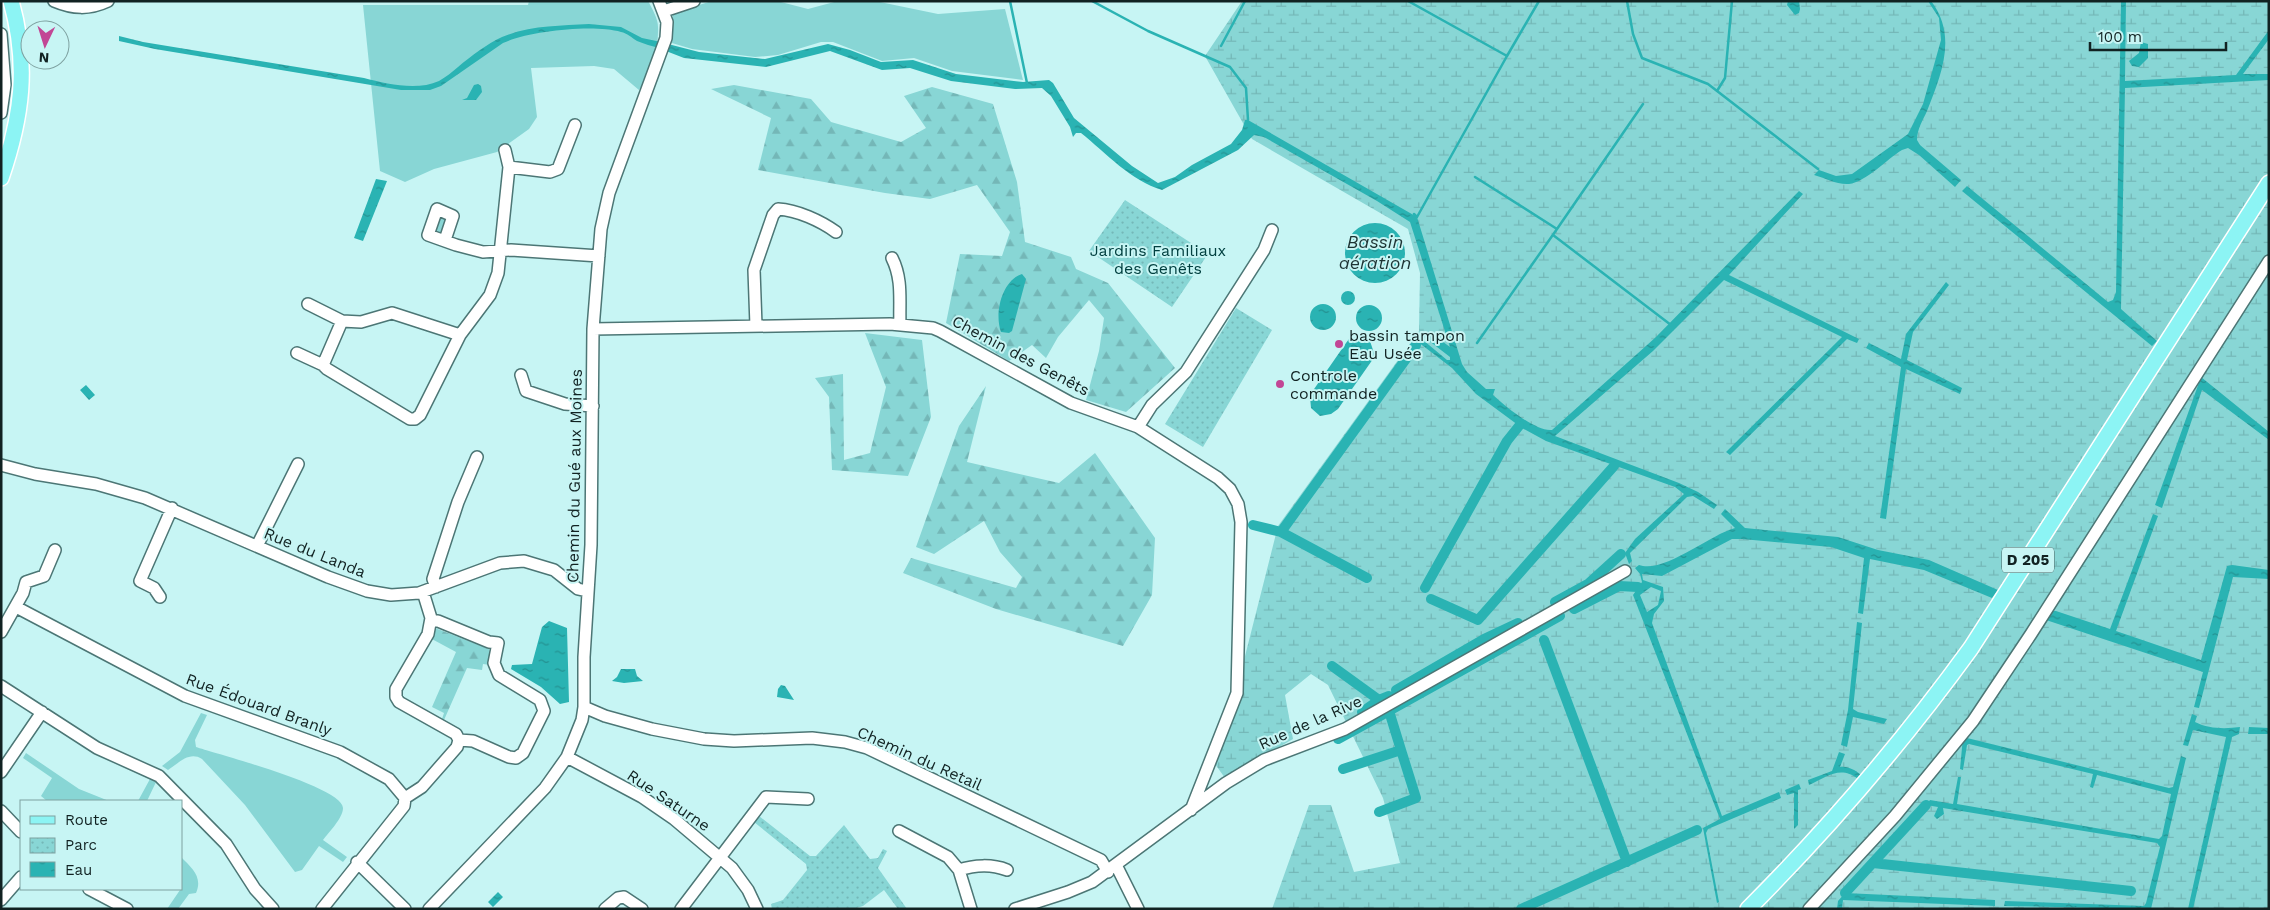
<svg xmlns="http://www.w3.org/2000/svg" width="2270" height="910" viewBox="0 0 2270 910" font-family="'Work Sans',sans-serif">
<defs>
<pattern id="forest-firs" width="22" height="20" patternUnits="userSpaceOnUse" patternTransform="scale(1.25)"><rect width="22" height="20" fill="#88d6d5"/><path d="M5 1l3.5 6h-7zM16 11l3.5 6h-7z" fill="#74b7b7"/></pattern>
<pattern id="wetland-marsh" width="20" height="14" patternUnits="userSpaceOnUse" patternTransform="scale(1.25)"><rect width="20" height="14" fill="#88d6d5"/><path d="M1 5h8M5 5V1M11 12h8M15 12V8" fill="none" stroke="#74b7b7"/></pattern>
<pattern id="park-dots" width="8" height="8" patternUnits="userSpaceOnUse" patternTransform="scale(1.25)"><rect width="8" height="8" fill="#88d6d5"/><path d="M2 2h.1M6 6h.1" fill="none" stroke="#74b7b7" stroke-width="1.8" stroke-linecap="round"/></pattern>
<pattern id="water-ripples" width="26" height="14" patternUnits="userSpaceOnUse" patternTransform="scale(1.25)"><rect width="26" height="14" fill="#2ab3b3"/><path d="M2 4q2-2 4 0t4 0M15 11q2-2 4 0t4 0" fill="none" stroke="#239191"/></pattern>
</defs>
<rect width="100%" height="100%" fill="#c7f5f4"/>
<path fill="#88d6d5" d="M529,1h119c4,7 10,18 10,26 1,20 -7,47 -19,63l-25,-21 -20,-3 -63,2 6,49 -8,12 -32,23 -63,17 -29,13 -25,-11 -17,-166h165z
M712,1h65l31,8 30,-8h37l63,13 67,-5 18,71 -71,-9 -38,-13 -32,3 -49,-19h-12l-43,13 -23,2 -63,-8 -20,-6 1,-30z
M437,215l10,1 -4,19 -10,-2z
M201,713l6,2 -12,25 1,7c21,7 147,40 147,61 0,10 -14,24 -20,32l24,17 -4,5 -24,-16 -17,24 -7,2 -50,-67 -43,-46c-13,-8 -23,4 -34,11l-6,-4 18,-14z
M26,753l53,36 30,12h-62l-6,-5 11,-18 -29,-20z
M150,779l6,3 -9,19h-9z
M181,857c11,11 22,20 15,36l-7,1 -11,15h-11l13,-19 -1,-1h2z"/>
<path fill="url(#forest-firs)" d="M734,85l77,14 20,23 70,20 25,-14 -22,-32 28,-9 61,17 24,78 8,60 46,15 5,12 32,14 67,85 -49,44 -40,-12 13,-49 5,-33 -15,-18 -31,37 -12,21 -14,-13 -23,16 -63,-38 14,-69 42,2 8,-24 -33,-47 -47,14 -45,-6 -127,-23 13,-52 -60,-29z
M865,333l57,7 9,77 -23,59 -76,-6 -3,-73 -14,-19 28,-4 1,86 26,-7 16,-66z
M986,386l-19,76 92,21 36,-30 60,85 -3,57 -29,51 -127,-37 -93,-36 8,-15 105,30 6,-11 -22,-25 -16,-31 -50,33 -18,-7 43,-121z
M435,628l54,21 2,6 -1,10 -7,-1 -1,6 -15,-2 -23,52 -2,-1 2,-6 -12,-6 24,-55 -26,-14z"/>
<path fill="url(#wetland-marsh)" d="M1242,1h1027v908h-997l37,-104h22l23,67 46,-9 -17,-65 -55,-113 -17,-11 -26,21 8,44 -68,39 -10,-14 29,-79 -1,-21 35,-138 141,-195 1,-58 -12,-44 -156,-90 -47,-83z"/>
<path fill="url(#park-dots)" d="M1125,200l83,54 -36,53 -83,-56z
M1236,308l36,22 -69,117 -38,-23z
M759,816l51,40h6l28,-31 26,34 8,-1 5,-9 4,2 -9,17 29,41h-9l-14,-19 -21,16 -10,3h-81l-1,-5 12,-4 24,-30 -1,-6 -52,-42z"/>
<path fill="url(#water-ripples)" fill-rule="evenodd" d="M1788,1h11l1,8 -1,4 -4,2 -8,-10z
M1928,1h3c27,35 10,74 -4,110 -4,9 -10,18 -10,29l3,5 41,35 -6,7 -36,-32 -11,-7 -6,2c-15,9 -36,32 -53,34 -12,1 -24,-6 -35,-9l5,-5 17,6 16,-2 56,-40 15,-30 18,-64 -2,-22z
M2121,1h5l-1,80 111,-6 33,-45v9l-26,35h26v6l-144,8 -4,221 36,32 -5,5 -190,-155 5,-5 141,116 5,-2 3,-8z
M589,24l32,3 21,11 19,4 -2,6c-7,-2 -15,-4 -22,-7 -5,-3 -10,-8 -16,-9 -28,-8 -92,-1 -118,11l-62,43 -11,4h-29l-246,-41 -36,-8v-5l24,6 221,36c23,6 53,13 75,3 7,-4 13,-9 19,-14 13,-11 29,-23 44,-30 28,-12 58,-11 87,-13z
M2141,42l7,2v14l-9,9 -7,-1 -3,-5 10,-8z
M668,44l31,8 66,7 63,-15 22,6 31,12 32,-2 43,14 67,8 26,-2 4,3 21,35 58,48 26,17 17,-6 17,-12 39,-21 11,-14 3,-10h3l169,97 45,147 5,8 19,17h9l-2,6c12,11 43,37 59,35l104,-93 143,-146 4,3 -74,81 130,64 -2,4 -10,-4 -117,116 -4,-3 116,-115 -118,-57 -71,71 -98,85 124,47 19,9 19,13 -3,4 -21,-13 -6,1 -57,56 2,8 -3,3 -4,-11 10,-14 49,-45 -9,-7 -129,-46 -24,-13 -46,-34 -24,-26 -34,-26 2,-3 3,1 24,20h3v-3l-26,-20 4,-6 22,16 -40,-125 -33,-21 -113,-64 -10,-2 -16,15 -76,40c-31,-9 -56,-37 -81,-57h-5l-3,4 -3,-10 -19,-31 -9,-8 -27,1 -64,-8 -41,-13 -28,2 -52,-19 -64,16 -82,-9 -18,-7z
M478,84l3,2 1,6 -6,8h-14l5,-2 7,-13z
M376,179l11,2 -24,60 -9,-3z
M1345 253a30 30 0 1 1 60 0a30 30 0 1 1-60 0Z
M1022,274l4,5 -14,52 -3,2 -8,-1c-7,-19 1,-52 21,-58z
M1946,282l3,3 -36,47 -6,28 55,28 -2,6 -54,-25 -20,150 -6,-1 21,-151 -35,-19 3,-5 32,16 5,-25z
M1341 298a7 7 0 1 1 14 0a7 7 0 1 1-14 0Z
M1310 317a13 13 0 1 1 26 0a13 13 0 1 1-26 0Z
M1356 318a13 13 0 1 1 26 0a13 13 0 1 1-26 0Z
M1358,337l12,4 4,12 -1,6 -35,50 -7,5 -11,2 -9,-8 -1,-11 2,-5 34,-49 3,-4z
M2201,377l68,55v8l-67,-50 -40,118 -7,-3z
M86,385l9,10 -6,5 -9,-10z
M1725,509l20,19 93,9 40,13 51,10 69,30 -6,8 -68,-28 -54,-11 -7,55 -5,-1 6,-55 -33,-11 -89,-8h-10l-70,37 -20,-2 1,6 20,7 1,14 -10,13 -2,9 70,193 57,-24 2,6 -73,31 -2,4 13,69 -2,1 -14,-75 17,-9 -87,-224 9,-13 -2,-8 -5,-6 4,-3c25,9 70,-30 96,-37l-14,-14zM1651,587l10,4 -3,14 -11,7 -7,-17z
M2153,514l5,2 -42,115 85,29 26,-94 5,-1 37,5v9l-36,-2 -34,131 -5,-1 9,-35 -157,-52 4,-9h6l54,18z
M549,621l18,7 2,74 -9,2 -19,-17 -30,-18 1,-4 20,-1 10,-37z
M1857,622l5,1 -9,86 5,3 29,7 -3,5 -31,-7 -6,30 -6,-2 7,-35z
M621,669h14l2,7 6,5 -19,2 -12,-2 5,-4z
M781,685l4,1 9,14 -17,-3 1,-8z
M2192,714l5,2 -2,6c14,7 30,7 45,5l-1,7 -7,3 -39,172h-5l38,-172 -33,-7 -5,16 -5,-1z
M2249,727l20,1v6h-21z
M1963,737l206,51 4,-1 8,-31 5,2 -35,151 -147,-3 1,-5 139,5 2,-3 14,-56 -3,-4 -214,-35 1,6 -7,5 -3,-3 4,-9 -12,-2 4,-5 23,4 5,-27h3l-4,27 202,35 3,-3 9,-42 -74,-19 -4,13 -3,-1 3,-13 -124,-30 -2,1 -4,25 -3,-1z
M1839,752l6,2 -5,13c8,-1 15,3 21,8l-3,4c-18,-14 -31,-2 -49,6l-1,-5 24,-9z
M1799,784l2,5 -3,1v35l-4,4v-36l-7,2 -2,-5z
M498,892l5,5 -10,10 -5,-5z
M1845,893l150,7v6l-152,-6 -1,9h-5l1,-8z"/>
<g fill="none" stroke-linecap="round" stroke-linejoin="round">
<path stroke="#2ab3b3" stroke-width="2.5" d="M1010,1l17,82
M1092,1l56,30 82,36 16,21 2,32
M1408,1l99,55 32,-55
M1627,1l6,33 9,24 66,26 110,85
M1221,46l24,-45
M1717,91l8,-13 7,-77
M1475,177l82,52 86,-125
M1414,214l3,3 90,-161
M1553,235l118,90
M1477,343l80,-114"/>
<path stroke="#2ab3b3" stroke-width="10" d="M1253,525l28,7 135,-187
M1281,532l86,46
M1425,588l82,-147 12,-15
M1431,599l47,21 136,-154
M1555,602l33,-18 33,-30
M1574,609l45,-23 19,1
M1544,640l83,222
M1332,666l47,34 -17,12
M1396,690l88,-51 34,-16
M1379,700l10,-4
M1389,711l171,-95
M1338,739l51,-28 12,39
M1343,769l58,-19 15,48 -37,14
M1873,863l258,28
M1845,893l81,-88
M1521,909l176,-79"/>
<g stroke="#4c7675" stroke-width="14">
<path id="minor" d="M54,1c19,8 35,9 54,0
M664,11l30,-10
M1,34l4,51 -4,28
M509,167l41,5 8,-3 17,-44
M445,240l8,-24 -16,-7 -9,26 28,10 27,7 28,-2 88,6
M892,258c11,22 7,43 8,67
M308,304l34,17 19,1 31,-9 68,22 30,-40 8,-22 11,-106 -4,-17
M342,321l-19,44 4,4 83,50h5l5,-4 40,-80
M756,326l-2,-56 19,-55 5,-6c19,1 43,12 58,23
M593,329l297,-5 43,4 7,3 131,72 67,24 80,51 12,11 8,15 3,18 -4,171 -46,117
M297,353l26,12
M521,375l5,16 39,13 28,2
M1138,427l14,-22 34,-33 78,-122 8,-20
M1,465l34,9 61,10 49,14 183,79 39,14 24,4 28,-2 81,-30 24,-2 30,9 24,19 9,2
M257,546l41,-82
M436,587l-3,-8 25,-77 19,-45
M160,597l-6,-9 -14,-7 32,-73
M16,607l169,89 155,56 49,27 16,19
M431,621h7l51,21 9,1 -4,20 5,12 41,25 4,11 -21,42 -7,5 -7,-1 -36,-16 -14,-1
M1,632l22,-39 3,-11 18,-6 11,-26
M1,686l96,62 62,28 67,68 29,45 18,20
M584,707l21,9 47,13 52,10 30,2 78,-3 33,4 22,6 234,112 7,12
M567,757l75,40 32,22 58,49 16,22 9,19
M1,772l41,-60
M1,811l20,21
M899,831l49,26 11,13 12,39
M357,862l48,47
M1116,865l22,44
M959,870c15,-5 33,-6 48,0
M89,889l38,20
M1,900l20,-23
M322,909l82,-103 1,-8 17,-11 35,-40 2,-7 -3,-6 -57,-32 -3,-5v-8l32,-55 3,-16 -8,-26
M429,909l116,-121 22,-31 15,-37 2,-13v-50l7,-112 2,-216 8,-100 8,-36 57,-155 1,-16 -8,-21
M605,909l13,-11 6,-1 18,12
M681,909l85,-112 42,2
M1015,909l53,-17 24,-10 134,-99 38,-23 81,-31 280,-158
M1809,909l86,-93 78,-95 58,-87 238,-373"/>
</g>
<g stroke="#fff" stroke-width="18">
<path id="major" d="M1,178c21,-61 28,-113 10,-177
M1748,909c83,-83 154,-166 223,-261l298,-465"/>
</g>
<use href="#minor" stroke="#fff" stroke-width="11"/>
<use href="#major" stroke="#8cf4f4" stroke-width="15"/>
</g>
<g fill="#c24695" stroke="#c7f5f4" stroke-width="2">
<circle cx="1339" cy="344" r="5"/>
<circle cx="1280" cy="384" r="5"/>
</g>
<g text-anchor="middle" stroke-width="4" stroke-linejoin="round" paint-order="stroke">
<rect fill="#c7f5f4" stroke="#486161" stroke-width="1" x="2002" y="547.5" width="52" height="25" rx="4"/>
<g font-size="15" font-weight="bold" fill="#122">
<text x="2028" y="565">D 205</text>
</g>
<g font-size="16" fill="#024040" stroke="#c7f5f4">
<text x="1158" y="256">Jardins Familiaux<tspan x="1158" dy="18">des Genêts</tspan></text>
</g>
<g font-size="16" fill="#122" stroke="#c7f5f4" text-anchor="start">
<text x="1349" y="341">bassin tampon<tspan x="1349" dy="18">Eau Usée</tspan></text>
<text x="1290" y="381">Controle<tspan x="1290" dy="18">commande</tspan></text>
</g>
<g font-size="16" fill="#122" stroke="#c7f5f4">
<text transform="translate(1021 355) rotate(28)" y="6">Chemin des Genêts</text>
<text transform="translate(574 476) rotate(-89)" y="6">Chemin du Gué aux Moines</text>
<text transform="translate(315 552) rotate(22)" y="6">Rue du Landa</text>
<text transform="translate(259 704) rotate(20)" y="6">Rue Édouard Branly</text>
<text transform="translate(1310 722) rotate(-24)" y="6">Rue de la Rive</text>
<text transform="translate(920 758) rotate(24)" y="6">Chemin du Retail</text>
<text transform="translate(669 800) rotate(34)" y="6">Rue Saturne</text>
</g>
<g font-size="18" font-style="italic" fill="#1d3333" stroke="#c7f5f4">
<text x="1375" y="248">Bassin<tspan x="1375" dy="21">aération</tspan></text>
</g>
</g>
<rect width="2270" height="910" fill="none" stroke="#112222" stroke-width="5"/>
<rect x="20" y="800" width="162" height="90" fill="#c7f5f4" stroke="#7ea1a0"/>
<rect x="30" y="816" width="25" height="8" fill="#8cf4f4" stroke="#7ea1a0"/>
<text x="65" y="825" font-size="15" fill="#112222">Route</text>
<rect x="30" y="838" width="25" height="15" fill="url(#park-dots)" stroke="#7ea1a0"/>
<text x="65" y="850" font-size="15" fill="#112222">Parc</text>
<rect x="30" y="862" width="25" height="15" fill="url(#water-ripples)" stroke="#7ea1a0"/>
<text x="65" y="875" font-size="15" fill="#112222">Eau</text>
<g transform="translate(45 45) rotate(184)"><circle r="24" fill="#c7f5f4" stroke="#7ea1a0"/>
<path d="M0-4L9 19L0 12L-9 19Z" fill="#c24695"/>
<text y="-8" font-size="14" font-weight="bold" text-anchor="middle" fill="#112222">N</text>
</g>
<path d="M2090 42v8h136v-8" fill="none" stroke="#112222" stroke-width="2.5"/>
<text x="2098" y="42" font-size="15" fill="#112222" stroke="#c7f5f4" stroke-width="4" paint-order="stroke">100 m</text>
</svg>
